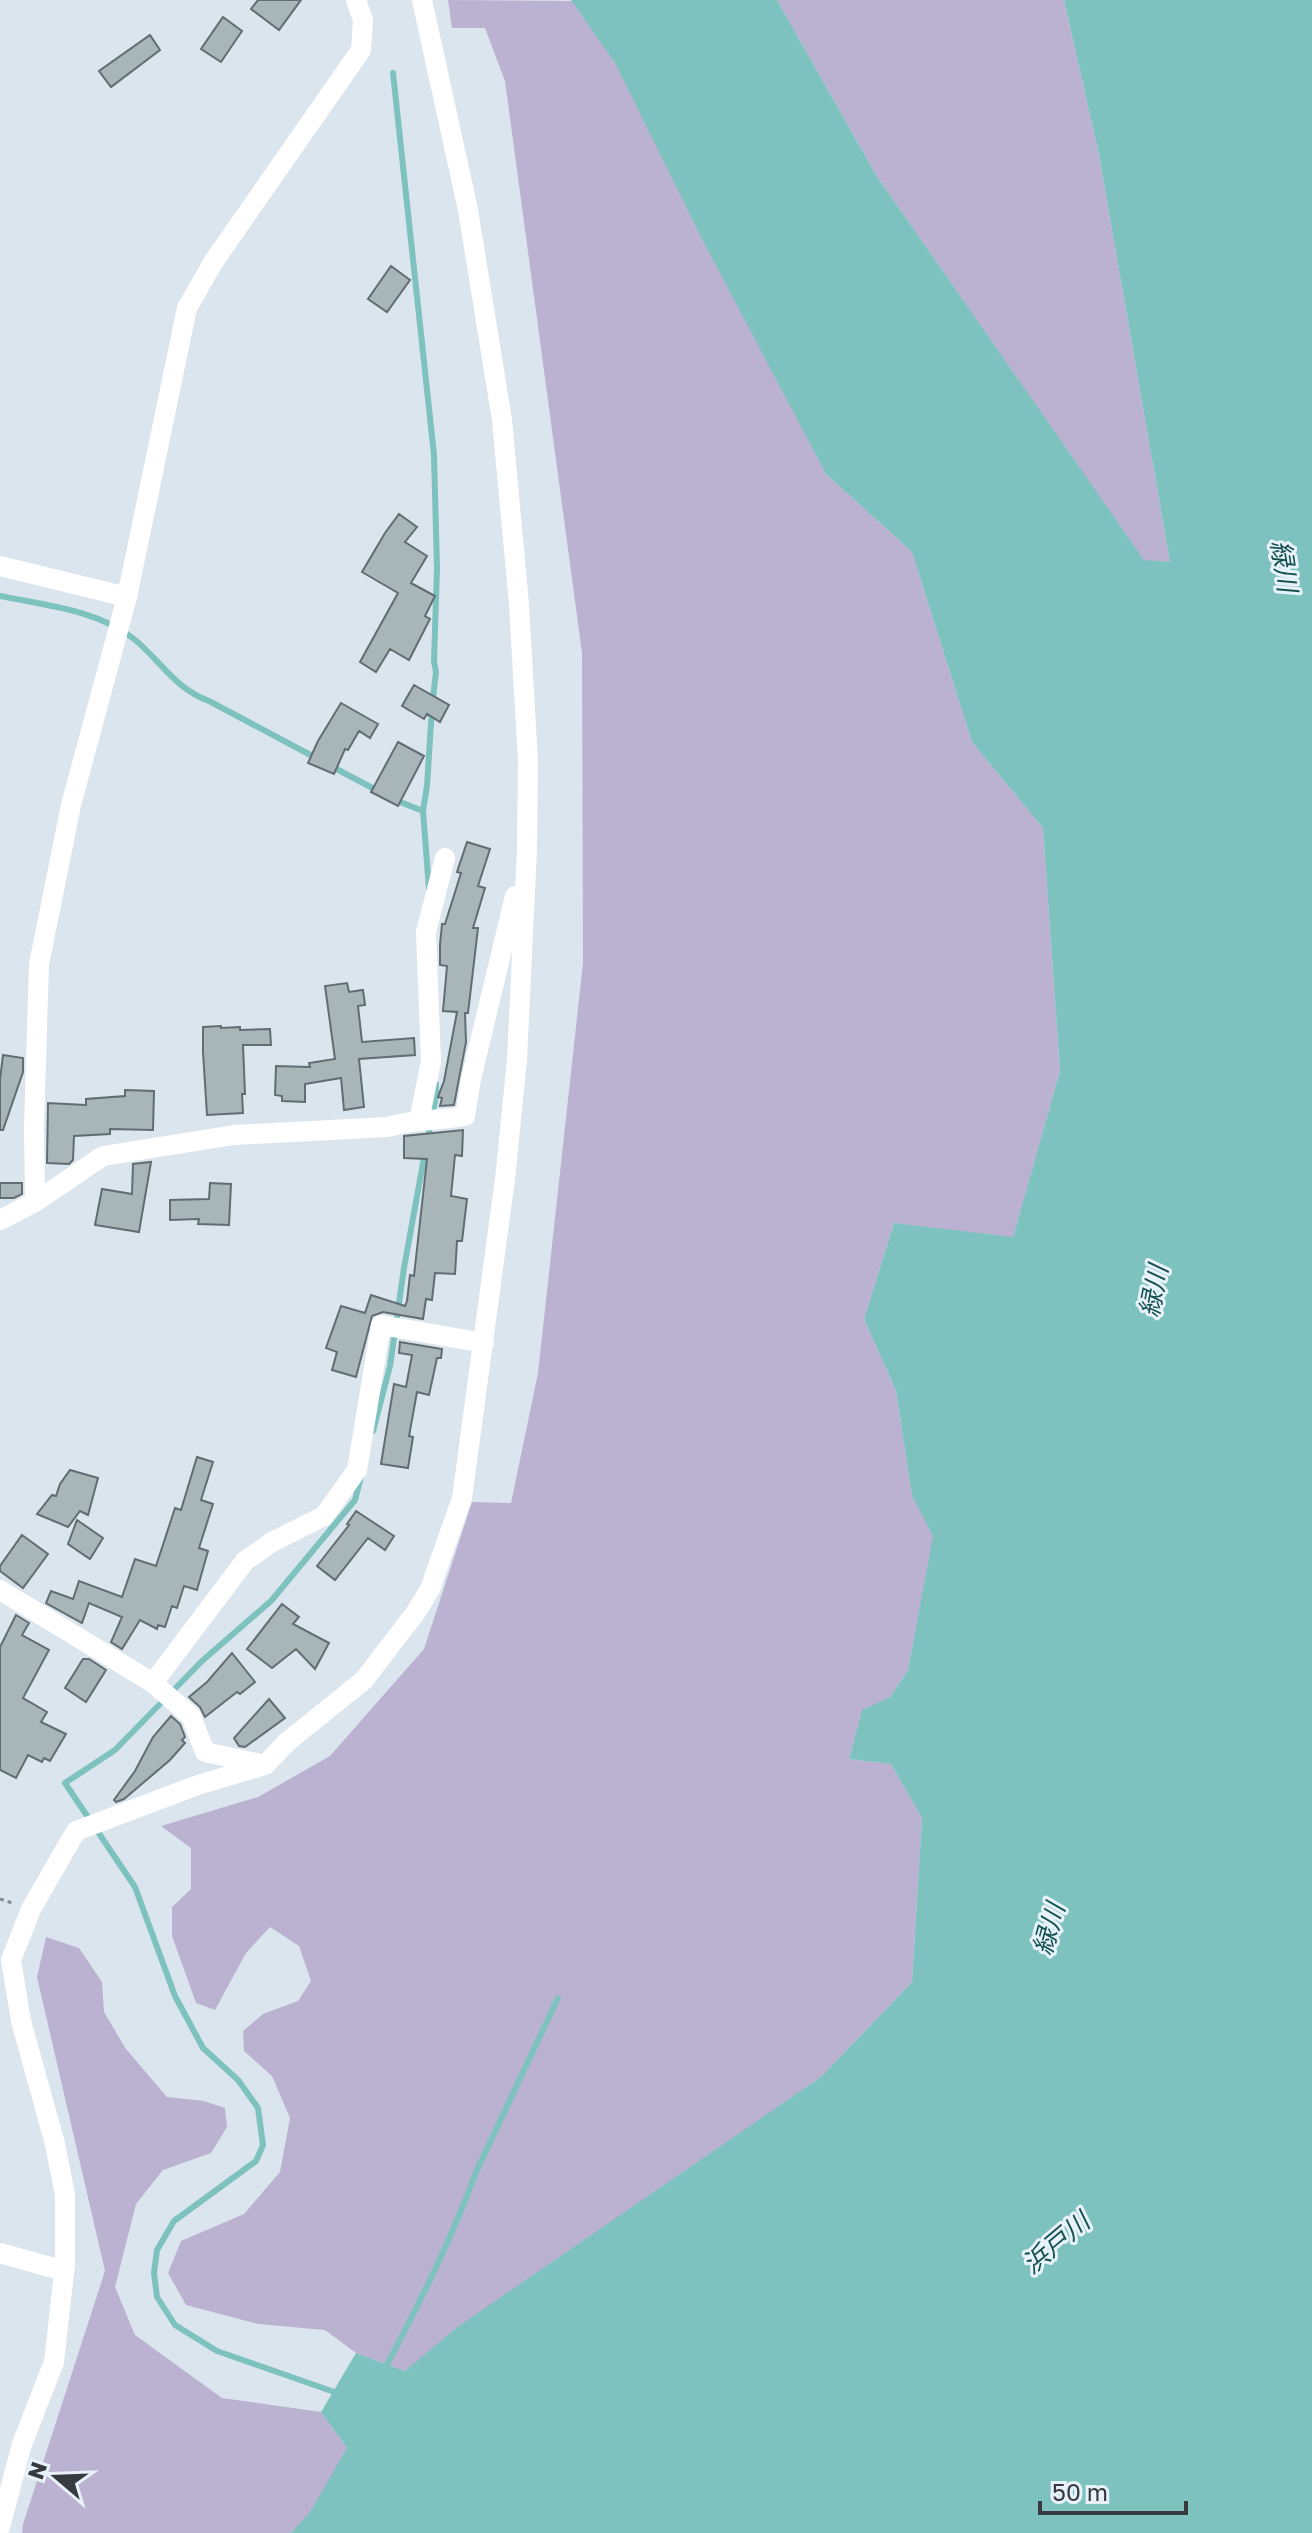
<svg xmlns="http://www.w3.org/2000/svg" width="1312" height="2533" viewBox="0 0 1312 2533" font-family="'Golos Text','Noto Sans JP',sans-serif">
<rect width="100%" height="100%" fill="#dbe5ed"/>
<path fill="#bbb2d2" d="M448,0l126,1 41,62 211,411 86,78 60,190 71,86 17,243 -47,167 -119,-15 -30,96 32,72 16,105 22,40 -26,134 -18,27 -28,14 -13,48 42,5 31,54 -10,164 -91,95 -416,294 -49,-18 -31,-23 -67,-6 -72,-19 -18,-32 13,-32 63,-27 36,-42 10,-54 -18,-42 -28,-25 -1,-20 20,-17 35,-13 13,-20 -12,-35 -29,-19 -24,26 -31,57 -19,-7 -24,-67v-29l19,-18v-41l-30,-22 97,-29 72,-41 94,-107 48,-147 39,1 27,-130 45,-410 -1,-310 -77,-572 -20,-53h-33z
M777,0h287l35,155 71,407 -26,-1 -268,-386z
M46,1937l33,11 23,34 2,30 22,37 41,48 37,4 21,7 2,19 -16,26 -48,17 -27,34 -21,83 20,48 87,63 99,14 26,36 -29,85h-296l1,-9 82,-253 -68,-294z"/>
<path fill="#7ec2bf" d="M571,0h206l99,175 268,385 26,2 -71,-407 -35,-155h248v2533h-1021l19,-21 37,-64 -26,-36 35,-59 49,18 51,-43 365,-251 91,-95 10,-164 -31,-54 -42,-5 13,-49 28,-13 18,-27 25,-134 -21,-40 -16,-105 -32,-72 30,-96 119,14 47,-166 -17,-243 -71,-86 -60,-190 -86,-78 -124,-235 -87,-176z"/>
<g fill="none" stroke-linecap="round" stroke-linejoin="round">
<path stroke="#7ec2bf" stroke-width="6" d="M393,73l41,382 3,113 -3,93 2,11 -4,35 -5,79 -4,25 6,78
M0,596c44,9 98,14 134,43 26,21 41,50 75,62l109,58
M331,766l47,25
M395,800l28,11
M427,1141l9,-44v-13
M373,1431l17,-65 14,-98 21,-116
M383,2372c35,-65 68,-131 93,-200l82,-174
M340,2394l-123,-43 -42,-26 -18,-28 -3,-24 3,-23 17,-29 82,-60 7,-16 -5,-37 -20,-28 -35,-32 -28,-52 -40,-109 -70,-104 50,-33 87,-89 69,-60 84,-101 6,-23"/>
</g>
<path fill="#a8b5b9" stroke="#616d71" stroke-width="2" d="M258,0h43l-22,30 -28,-21z
M223,17l19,14 -21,31 -20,-13z
M150,35l10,15 -49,37 -12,-16z
M391,266l19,14 -23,32 -19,-13z
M399,514l18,13 -12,15 22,14 -16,27 24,13 -10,20 5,3 -21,41 -19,-11 -14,23 -16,-10 38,-69 -36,-21 23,-39z
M414,685l35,20 -9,17 -13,-8 -3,5 -22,-13z
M341,703l37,21 -8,14 -11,-7 -11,19 -3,-1 -11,25 -26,-11 10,-22z
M398,742l26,14 -26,50 -27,-14z
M467,842l23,7 -12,37 7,2 -12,40h5l-10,85h-3l1,29 -12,63 -14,1 2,-8 -4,-1 6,-16 13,-69 -14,-1 4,-45 -7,-1v-20l2,-21h3l16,-51 -4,-1z
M347,983l2,9 14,-2 2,15 -7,1 4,36 52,-4 1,17 -56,4 5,48 -20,3 -3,-32 -36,6v18l-23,-1v-5l-7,-1 1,-29 34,1 -1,-4 26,-4 -10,-73z
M221,1026v2l19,-1v3l30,-1 1,16h-28l2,49h-3l1,19 -36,2 -4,-63v-25z
M3,1055l20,3v14l-20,58h-3v-50z
M125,1090l29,1 -1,39 -43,-1v5l-36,2 -1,24 -4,4 -22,-1 1,-60 38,2v-6l39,-3z
M463,1130l-1,26 -7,-1 -4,41 16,3 -5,42h-5l-2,33 -20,-1 -3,27 -6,-1 -3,20 -40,-7 -11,4 -16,61 -24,-7 5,-18 -11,-4 15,-42 24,7 6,-18 34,11 2,-5 3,-26 4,1 13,-117 -23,-1v-22z
M151,1162l-12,70 -44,-7 7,-36 30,5 1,-30z
M0,1183h22v11l-8,4h-14z
M210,1183l21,1 -2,41 -31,-1 1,-5 -29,1v-20l39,-1z
M400,1342l42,7 -1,9h-4l-8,37 -12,-3 -8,44 4,1 -5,31 -27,-4 13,-80 12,3 6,-32 -13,-2z
M197,1457l16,5 -12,38 12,4 -14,44 9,3 -11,39 -13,-4 -7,22 -5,-2 -7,21 -7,-2 -1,4 -17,-9 -18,29 -11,-7 11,-25 -33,-14 -7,20 -36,-20 5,-12 22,8 6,-18 43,16 13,-38 21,7 19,-58 6,2z
M70,1470l28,8 -10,37 -8,-4 -12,16 -31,-13 15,-19 4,1 4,-12z
M356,1511l38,25 -9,14 -17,-12 -33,42 -18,-14 32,-41 -2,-1z
M77,1520l26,18 -13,21 -22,-15z
M22,1535l26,19 -25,34 -23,-17v-5z
M282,1604l17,13 -6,7 36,19 -14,26 -19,-20 -24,19 -25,-19z
M16,1615l13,8 -7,12 27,15 -26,48 24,14 -6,10 25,12 -16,27 -6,-3 -2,4 -14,-7 -12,23 -16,-8v-123z
M232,1653l23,29 -15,12 -3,-2 -32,25 -5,-10 -11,-10 18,-15z
M83,1659h6l17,11 -20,32 -21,-14z
M269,1699l16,19 -40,29 -6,-1 -5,-8z
M171,1716l9,8 5,13 -3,3 3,3 -15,17 -46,39 -8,3 -2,-2 21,-29 18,-34z"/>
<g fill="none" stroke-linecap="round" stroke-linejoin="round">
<path stroke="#858c92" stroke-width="3" stroke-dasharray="4 4" stroke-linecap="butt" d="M0,1899l12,4"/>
<path stroke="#fff" stroke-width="20" d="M0,566l127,31
M419,1121l12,-59 -5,-130 19,-74
M35,1202l-1,-74 5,-164 32,-159 56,-208 60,-289 27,-47 147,-211 2,-30 -7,-20
M0,1220l35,-18 68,-46 131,-21 154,-8c25,-8 51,-6 77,-11l6,-37 44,-183
M0,1590l153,93 38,33 14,36 56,12
M153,1683l92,-122 27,-19 52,-26 33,-46 24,-145 103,18
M0,2253l64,18
M0,2527l22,-83 32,-82 11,-98v-69l-10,-51 -34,-123 -10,-61 20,-51 45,-78 122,-46 67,-20 22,-23 77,-62 52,-68 14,-23 32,-91 43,-319 12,-119 10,-211 1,-87 -9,-158 -17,-184 -34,-210 -46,-210"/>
</g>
<g text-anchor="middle" stroke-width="6" stroke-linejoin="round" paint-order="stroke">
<g font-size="26" font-style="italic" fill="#155150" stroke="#e8f2fb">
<text transform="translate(1284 566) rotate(81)" y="9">緑川</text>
<text transform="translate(1154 1291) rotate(-79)" y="9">緑川</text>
<text transform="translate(1049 1929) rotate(-74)" y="9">緑川</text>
<text transform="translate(1056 2243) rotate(-40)" y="9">浜戸川</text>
</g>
</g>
<g transform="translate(56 2477) rotate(289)" stroke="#e8f2fb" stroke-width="6" paint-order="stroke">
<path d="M0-6L14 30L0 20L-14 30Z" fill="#373a3e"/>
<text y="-12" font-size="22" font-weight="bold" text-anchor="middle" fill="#373a3e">N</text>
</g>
<path d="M1040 2501v12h146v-12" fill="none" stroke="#373a3e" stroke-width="4"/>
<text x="1052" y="2501" font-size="24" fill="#373a3e" stroke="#e8f2fb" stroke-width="6" paint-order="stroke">50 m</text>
</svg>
